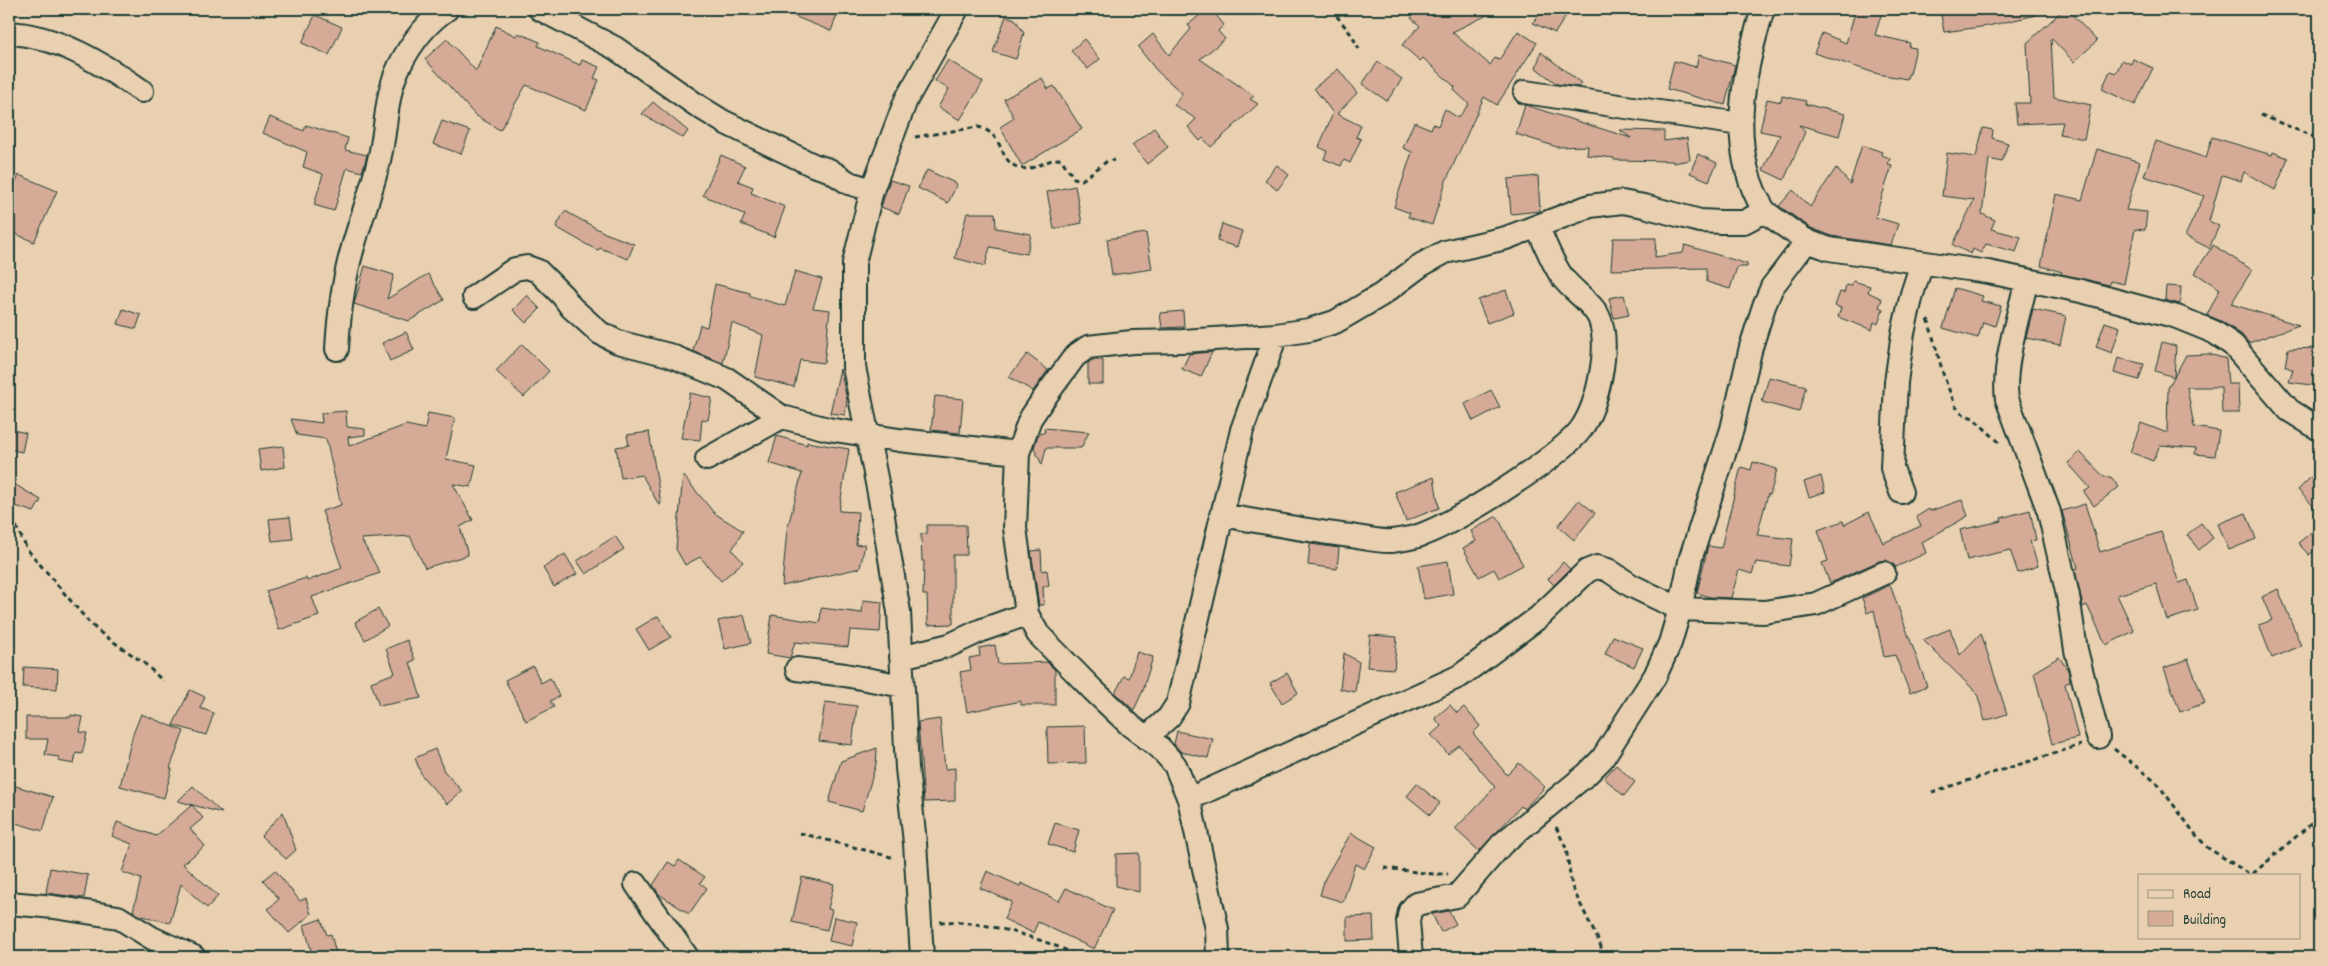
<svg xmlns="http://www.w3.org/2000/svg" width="2328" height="966" viewBox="0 0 2328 966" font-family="Dekko,sans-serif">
<rect width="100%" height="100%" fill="#e9d0b1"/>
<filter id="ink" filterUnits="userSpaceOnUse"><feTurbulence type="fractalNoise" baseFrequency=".02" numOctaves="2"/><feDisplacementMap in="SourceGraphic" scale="10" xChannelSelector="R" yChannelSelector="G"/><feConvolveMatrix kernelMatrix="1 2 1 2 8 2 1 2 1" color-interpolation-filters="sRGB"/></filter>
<g filter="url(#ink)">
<path fill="#d5ab97" stroke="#1f3d34" d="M776,9h63l-8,22z
M1207,9h4l13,16 -6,6 7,8 -25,20 54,37 -4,3 8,5 -47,43 -8,-9 -3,3 -12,-14 8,-8 -22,-14 8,-12 -26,-23 -18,-23 15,-13 16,21 22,-26 -3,-4z
M1419,9h81l-48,23 38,33 5,-7 4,2 19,-29 19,12 -40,62 -13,-8 -38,84 -14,44 -24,-8 2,-4 -16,-6 18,-55 -9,-4 11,-26 17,7 2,-5 5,2 7,-17 13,9 11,-14 -15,-14 1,-3 -32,-29 -3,3 -18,-16 18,-19 -9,-8z
M1543,9h16l8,5 -12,19 -22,-10z
M1856,9h27l-8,26 35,8 -1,4 7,1 -6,26h-2l-1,5 -29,-5 -64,-21 8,-20 24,10z
M1940,9h95l1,6 -48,11 -44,6z
M2064,9h3l30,32 -23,21 -23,-24 3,59 37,8 -7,34 -24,-5 3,-12 -46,2 -2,-21h15l-3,-60z
M315,15l27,12 -13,28 -27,-12z
M1006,16l9,3 9,14 -8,26 -23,-7z
M496,26l20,10 2,-3 22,9 -2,4 42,19 2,-5 17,7 -5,11 5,2 -13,30 -60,-25 -26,45 -25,-15 -50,-56 22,-20 29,32z
M1084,39l16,20 -12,10 -17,-18z
M1541,52l40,31 -3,4 -21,-3 -21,-16z
M1699,55l36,10 -10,40 -58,-16 7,-28 22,6z
M2133,59l20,9 -18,37 -33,-16 8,-18 6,2 6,-13 9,4z
M948,60l35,22 -23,38 -22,-13 11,-18 -14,-8z
M1378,62l24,17 -15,22 -25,-17z
M1338,69l19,24 -20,21 24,12 -5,11 5,2 -11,24 -6,-3 -3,6 -17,-7 3,-8 -8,-4 14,-34 -19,-25z
M1042,78l6,11 6,-3 28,43 -60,37 -22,-39 14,-9 -10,-19z
M1782,96l24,5 -1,3 40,10 -6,22 -40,-11 6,7 -21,48 -21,-10 17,-35 -20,-4 7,-32 14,3z
M653,102l35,29 -5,7 -41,-24z
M1525,105l106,33 -11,-8 44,1v10l23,-3 3,22 -17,3v-2l-59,-1v-2l-27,-3 1,-9 -31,1 -41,-13z
M270,117l34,14 2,-6 42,13 -3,12 22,5 -5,17 -15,-4 -13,43 -20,-6 9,-31 -20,-7 4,-15 -44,-19z
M442,121l28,10 -9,23 -28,-10z
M1154,128l14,19 -21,17 -15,-19z
M1983,128l10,2 -1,8 16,5 -6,19 -13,-3 -7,55 13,6 -4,9 30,8 -5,15 -30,-8 -5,9 -8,-4 -2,5 -18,-9 21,-45 -32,-4 5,-43 29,4z
M2212,137l60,18 1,-3 15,6 -13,32 -31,-18 -3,9 -19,-6 -13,46 10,5 -10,22 -24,-12 19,-40 -60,-20 12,-35 50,17z
M1862,145l20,7 -1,3 9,3 -2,7 4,1 -17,51 23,7 -7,21 -59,-9 -21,-8 -32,-22 14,-16 17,17 26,-39 14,16z
M2097,149l43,13 -14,48 21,2 -2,18 -10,-1 -11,55 -14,-3 -1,4 -48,-11 1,-2 -21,-6 15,-72 26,6z
M1698,154l19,9 -8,18 -19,-8z
M721,155l24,11 -7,15 15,6 -2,6 34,14 -11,30 -33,-13 4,-9 -42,-20z
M1277,165l12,10 -12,15 -12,-10z
M927,170l30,14 -9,19 -30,-15z
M19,175l38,16 -23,51 -25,-11v-33z
M1538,176l2,35 -29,3 -3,-35z
M890,180l19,6 -10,28 -18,-7z
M1075,186l7,37 -28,6 -7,-37z
M565,211l40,22 29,11 -6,15 -28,-11 -2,2 -7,-3 -35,-20z
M967,213h28l1,15 35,6 -4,20 -37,-7 -5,19 -30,-8z
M1222,224l20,7 -5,16 -20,-6z
M1146,233l6,36 -40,6 -5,-36z
M1613,238h43l-1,19 28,-4 2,-8 62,19v3h-10l-7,22 -23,-7 -1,-14 -95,2z
M2213,245l39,25 -21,34 68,21 -50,18 -8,-9 -20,-13 -14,-6 13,-26 -25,-16z
M365,266l29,9 -7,24 41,-25 16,26 -35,21 -55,-17z
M795,271l27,8 -9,29 17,2 -6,53 -24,-3 -6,27 -39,-10 8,-42 -31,-12 -9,40 -30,-12 7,-26 7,2 8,-43 35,9v3l35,10z
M1853,281l17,5 -2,6 14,7 -3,8 4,2 -5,15 -4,-2 -2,8 -34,-13 3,-9 -6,-2 5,-14 4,1 2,-8 5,1z
M2166,286l15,1 -1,17 -15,-4z
M1955,288l28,8 -2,5 20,5 -6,20 -12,-4 -5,16 -35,-10z
M1506,290l8,23 -27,10 -9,-23z
M527,295l13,14 -14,14 -13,-13z
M1624,295l5,20 -15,3 -5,-20z
M123,309l18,6 -5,14 -18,-5z
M2033,309l33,7 -6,29 -34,-7z
M1183,311l1,16 -22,1 -2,-15z
M2105,322l15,5 -8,26 -16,-6z
M406,332l8,18 -24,11 -8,-18z
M2162,342l14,4 -2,31 -19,-6z
M522,344l27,27 -25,26 -28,-26z
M2319,348v38l-30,-4 4,-12 -8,-4 3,-17z
M1212,352l-11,25 -19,-8 7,-15z
M1027,354l21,16 -15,21 -24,-14z
M2209,354l17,5 2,25h10l1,29h-17l-1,-26h-34l7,40 25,4 -4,25 -20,-2 1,-6 -36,-3 -7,16 -23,-9 11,-29 26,10 1,-45 18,-33z
M2118,358l26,6 -5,16 -25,-7z
M1092,360h11v24h-15v-21z
M840,369l7,31 -2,15 -15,-2z
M1769,377l37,9 -7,26 -37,-10z
M1491,390l9,17 -27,14 -8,-17z
M690,393l22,5 -4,22 -6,-1 -2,21 -19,-2z
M935,396l28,3 -3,34 -29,-3z
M346,411l1,16 18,2v6l-17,2 1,9 57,-21 19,4 3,-16 27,5 -9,41 30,6 -5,22 -18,-3 20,36 -13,7 8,28 -43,13 -15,-32 -49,3 19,34 -68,24 7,19 -40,14 -13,-39 40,-13 1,3 35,-13 -20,-57 19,-6 -15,-66 -29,-4 -6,-16 31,4 -1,-10z
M1044,428l45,4 -8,16h-35l-4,17 -8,-17 4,-13 7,-3z
M9,429l17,4 -4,19 -13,-3z
M649,432l12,72 -2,1 -17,-30 -21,3 -5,-31 13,-2 -2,-10z
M777,436l30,9v-3l42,7 -10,62 19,1 -2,33 9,-1 -5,24 -78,18 5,-56 15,-57 -33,-10z
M283,446l2,21 -24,4 -3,-22z
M2080,452l24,25h7l8,10 -25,19 -10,-14 6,-4 -22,-25z
M1753,462l24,7 -7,26 -2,-1 -11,41 36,4 -4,27 -33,-4 -4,12 -13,-4 -8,28 -21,-1 -13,-4 11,-47 13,2 20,-81 10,3z
M2319,469v43l-21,-22z
M683,475l31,38 29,18 -11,19 11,12 -22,19 -21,-24 -15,8 -9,-16z
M1821,476l4,16 -16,5 -5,-15z
M1434,477l5,31 -33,13 -11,-29z
M9,481l32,19 -7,12 -25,-8z
M1579,500l16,13 -21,27 -16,-14z
M1962,500l6,16 -46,26 4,11 -30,14 -10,-7 -7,1 -49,22 -8,-20 6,-2 -10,-31 25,-9 1,4 25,-13 14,31 38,-17 -5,-9 13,-8 1,2z
M2085,504l15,48 61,-20 18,51 9,-3 10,30 -31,10 -11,-36 -39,11 17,36 -28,14 -19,-40 -4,2 -8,-38 3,-1 -16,-57z
M2030,510l6,30 -6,1 8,25 -20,7 -8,-23 -43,10 -7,-30 42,-9 -1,-3z
M2246,513l10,26 -27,11 -11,-26z
M1497,516l26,49 -24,13 -5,-9 -15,8 -16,-29 13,-7 -5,-10z
M290,517l3,22 -21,2 -3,-22z
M2201,523l12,15 -14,12 -12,-15z
M927,525h39l1,30h-14v69l-25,1 -1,-30h-4l1,-34h-2l-1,-27h6z
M2319,526v21l-10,8 -11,-12z
M615,536l9,13 -38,25 -9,-13z
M1310,544l29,4 -2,21 -29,-4z
M1041,550l1,21 5,-1 2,16 -6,1 1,18h-5l-8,-54z
M565,554l12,20 -23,13 -11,-19z
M1448,561l5,33 -29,5 -6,-33z
M1563,562l7,7 -16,16 -6,-6z
M1890,585l37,101 -17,7 -15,-38 -11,2 -10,-47 -7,3 -5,-15z
M2278,589l23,57 -29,12 -13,-33 13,-5 -10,-23z
M863,600l19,2 -2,30 -30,-2 -2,17 -53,-5 -5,16 -24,-4 6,-39 48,8 1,-15 41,5z
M378,609l10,17 -23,14 -10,-18z
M744,615l7,28 -26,6 -7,-28z
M658,616l13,21 -22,13 -13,-21z
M1950,629l10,26 21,-22 26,81 -22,7 -8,-28 -54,-53z
M1370,635l27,2 -3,32 -27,-2z
M1613,636l30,12 -9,19 -29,-13z
M407,640l8,20 -5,2 11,36 -42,8 -8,-24 24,-9 -9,-24z
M995,645l3,19 49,-2 8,8v35h-34v-4l-54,11 -7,-40 11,-2 -2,-12 11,-2 -1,-8z
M1137,652l16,5 -9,29h1l-11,24 -19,-17 9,-17 5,2z
M1344,653l15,9 -4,30 -15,-3z
M2059,657l9,13 2,11 -5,3 13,54 -26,6 -18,-72z
M2188,659l17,44 -25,9 -16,-44z
M533,666l8,17 9,-5 9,18 -9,5 4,6 -28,14 -21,-41z
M24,667l34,2 -1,20 -34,-2z
M1287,673l11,20 -16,10 -12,-20z
M190,690l15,7 -5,11 14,5 -8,22 -33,-10z
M825,702l32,4 -5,39 -33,-4z
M1450,705l7,8 7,-6 16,19 -7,7 34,42 12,-12 26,24 -21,22 -3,-3 -42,45 -24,-22 40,-42 -36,-42 -11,9 -17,-19 10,-9 -6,-8z
M141,714l43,17 -14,37 2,1 -8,29 -44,-12 13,-52z
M71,715l12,2 -3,15 7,1 -5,21 -6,-1 -2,11 -16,-3 1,-4 -14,-2 3,-16h-22v-22h45z
M940,719l5,50 10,-1v33l-31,1 -6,-80z
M1085,726l1,37 -38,1 -1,-37z
M1177,731l36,8 -5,19 -27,-6 -7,-8z
M877,748l-1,16 -14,47 -33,-9 12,-41z
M435,749l9,22 18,20 -15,13 -25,-28 -7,-18z
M1616,765l19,17 -11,14 -20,-18z
M9,784l44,13 -10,34 -34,-10z
M1417,784l23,19 -10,12 -23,-19z
M193,786l29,27 -44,-12z
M192,805l11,13 -13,11 15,17 -22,18 35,32 -11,12 -26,-24 -11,39 -31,-8 -6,-4 8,-32 -19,-7 10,-28 -20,-8 5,-14 39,14z
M283,812l13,38 -10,9 -25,-23z
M1055,823l24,7 -6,22 -25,-8z
M1351,833l25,14 -12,22 -9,-5 -12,38 -23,-7 5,-17z
M1139,853v39l-23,-6v-32z
M679,860l26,17 -5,6 7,5 -18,26 -30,-20 -6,-9 15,-23 7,4z
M50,868l38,7 -4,23 -38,-5z
M275,870l25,31 6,-3 5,16 -22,19 -21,-24 11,-10 -16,-19z
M987,871l33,15 1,-3 38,18 7,-13 47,22 -19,39 -56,-27 -5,11 -29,-14 8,-17 -32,-14z
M802,877l32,7 -6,25 4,1 -5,20 -35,-8z
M1449,911l7,13 -15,8 -9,-18z
M1373,916l1,24 -27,1v-24z
M834,917l23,5 -5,24 -23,-5z
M321,919l6,16 4,-1 6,23h-24l-9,-32z"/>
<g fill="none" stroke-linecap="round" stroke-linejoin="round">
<g stroke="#1f3d34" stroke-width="26">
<path id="minor" d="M540,9l75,39 83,58 26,16 89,43 16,5 20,13 23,7
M1763,9c-20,64 -37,140 1,201 3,4 37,28 44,31 6,3 14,5 21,8l159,23 93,19 96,26 37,15 19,13 56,65 30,19
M9,33c48,2 95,32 133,58
M1525,92l215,32
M2027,280c-8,33 -25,87 -20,119l42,113 19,84 8,54 22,87
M474,297l41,-28 12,-2 11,4 25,25 8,11 29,26 18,9 51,13 58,24 55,38 46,12 71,11 119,13
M337,349c2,-35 6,-68 16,-102 8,-29 19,-57 26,-87 8,-31 6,-65 20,-93 12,-24 27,-44 48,-58
M707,459l75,-42
M1901,492l-9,-24 4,-86 7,-49 9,-39 10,-31
M1221,515c43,7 86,16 130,21 13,2 28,6 41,5 7,-1 15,-2 22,-4 34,-8 147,-80 167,-108 17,-24 29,-81 19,-109 -6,-17 -27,-28 -37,-42 -11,-15 -18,-34 -25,-51
M901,657l49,-12 32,-15 45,-16
M797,669l48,6 58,11
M1146,738l23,-21 9,-14 64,-273 34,-95
M1189,799l271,-123 79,-59 48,-46 10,-4 11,3 24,16 48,23 84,3 52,-8 68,-31
M636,884l51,73
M9,903l45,4 64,10 34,21 42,19
M922,957l-7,-114 -8,-75 -8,-156 -20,-119 -25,-126v-104l18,-73 34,-90 51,-91
M1218,957l-1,-28 -28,-130 -14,-34 -15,-17 -29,-22 -38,-36 -55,-56 -11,-20 -12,-86 3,-75 12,-34 12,-18 33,-45 13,-9 44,-5 51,-1 93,-6 33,-5 26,-8 46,-27 40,-30 24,-13 61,-14 84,-32 32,-4 22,4 56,15 21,1h23l21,-11
M1411,957l-3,-36 2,-10 6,-7 41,-8 45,-52 85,-70 15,-15 53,-83 15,-33 10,-34 11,-52 41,-128 19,-82 13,-41 8,-19 35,-46"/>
</g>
<path stroke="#1f3d34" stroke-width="3" stroke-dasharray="5 4" stroke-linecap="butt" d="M1331,9l20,25 8,15
M2261,115l58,24
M915,137l63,-10c28,7 19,35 42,41 15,4 26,-10 41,-9l13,19 8,2 24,-18 8,-2
M1928,319l16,58 12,30 7,7 10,4 26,24
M16,526l11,23 60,71 11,11 46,32 19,18
M2114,749l43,34 39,52 12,13 40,25 7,-1 64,-55
M1932,792l149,-47
M1556,827l10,21 6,39 28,57 4,13
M800,833l95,25
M1384,868l49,6h15
M940,922c41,-3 104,17 141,35"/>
<use href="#minor" stroke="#e9d0b1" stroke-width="22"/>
</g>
</g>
<rect width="2328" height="966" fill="none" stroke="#e9d0b1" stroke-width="30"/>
<rect x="15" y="15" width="2298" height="936" fill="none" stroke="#1f3d34" stroke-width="2" filter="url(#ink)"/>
<rect x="2138" y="874" width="162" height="65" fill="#e9d0b1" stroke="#98957f"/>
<rect x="2148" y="890" width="25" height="8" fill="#e9d0b1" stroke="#98957f"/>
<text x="2183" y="898" font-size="15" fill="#1f3d34">Road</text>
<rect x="2148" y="911" width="25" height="15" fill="#d5ab97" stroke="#98957f"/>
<text x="2183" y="924" font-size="15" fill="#1f3d34">Building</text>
</svg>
